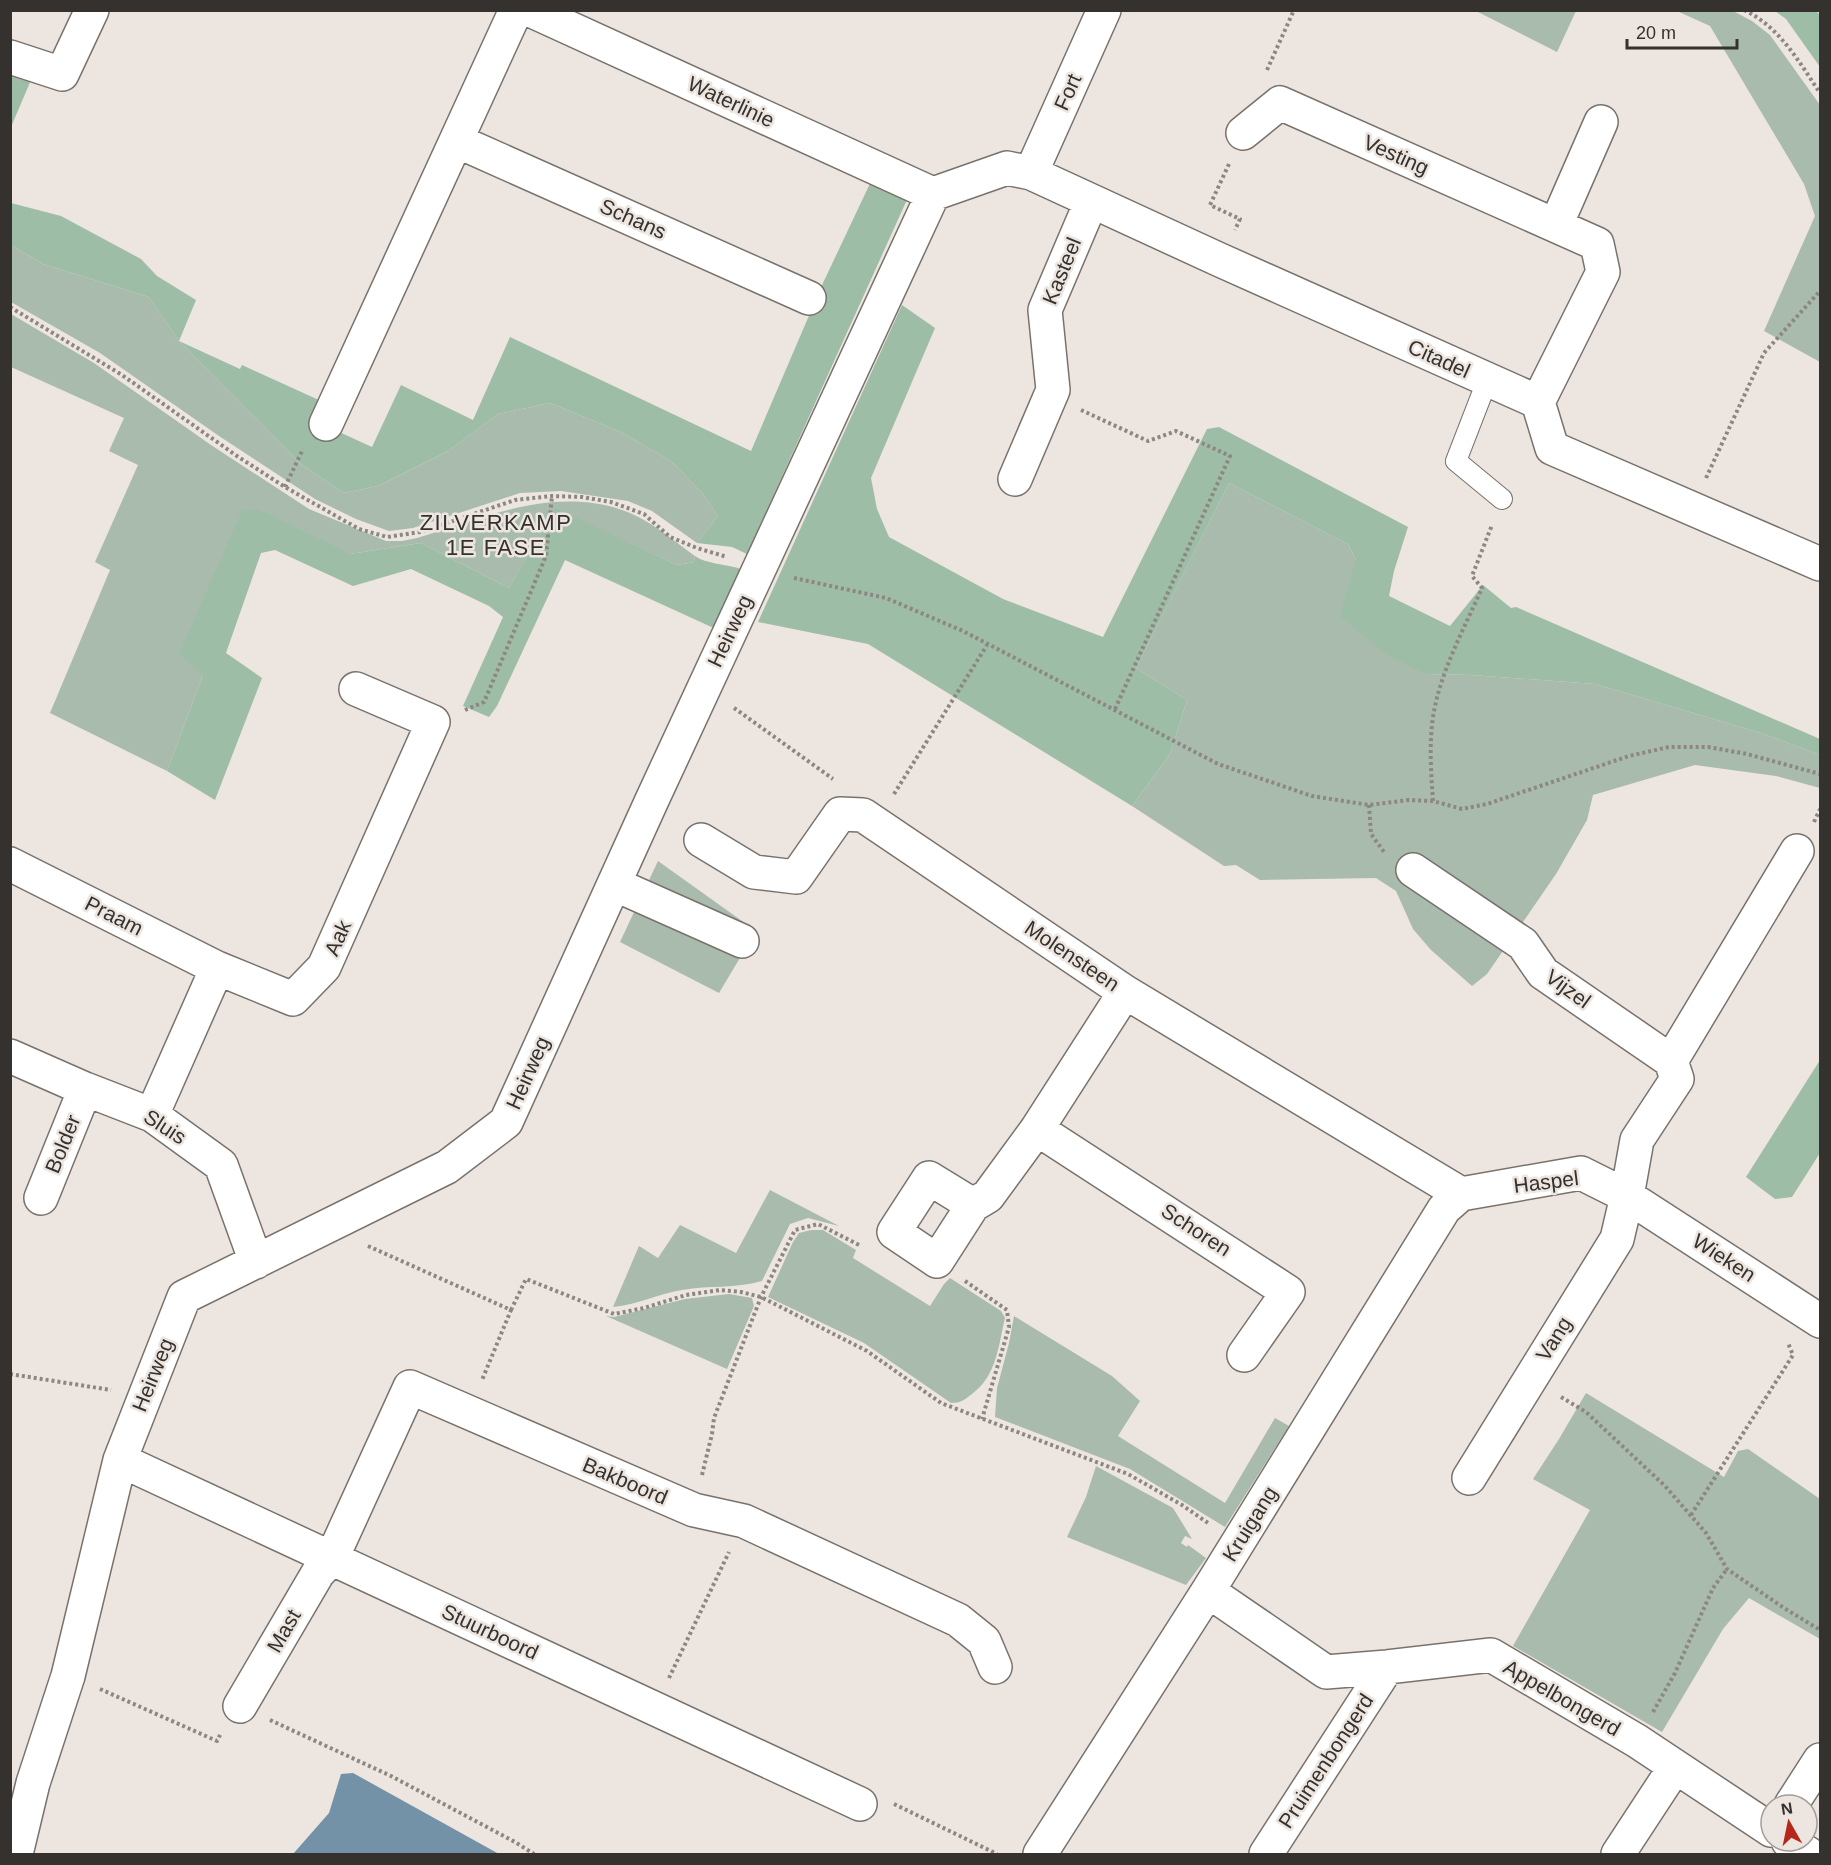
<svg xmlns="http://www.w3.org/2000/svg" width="1831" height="1865" viewBox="0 0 1831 1865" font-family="Helvetica,sans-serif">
<rect width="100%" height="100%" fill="#ede5df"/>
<path fill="#a8bbac" d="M1476,11h100l-19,41z
M1677,11h56l19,10 18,14 50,70v257l-56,-31 51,-115 -11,-32 -94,-158z
M11,245l32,19 106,33 30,44 122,123 43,29 34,-7 70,-35 50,-37 52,-11 71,29 50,29 32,33 15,22 -21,27 -45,-32 -24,-10 -67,-10 -41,2 -107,35 -24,3 -33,-12 -41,-20 -96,-63 -119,-83 -89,-51z
M11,314l83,49 117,82 98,64 77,32h16l15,-3c69,-21 141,-54 213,-25 24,10 45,29 65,43l-1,6 -17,3 -122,-56 -46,79 -88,-45 -71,11 -100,-20 -47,141 -36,96 -117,-58 60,-143 -15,-8 43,-97 -29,-14 15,-33 -113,-51z
M1229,483l119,61 8,16 71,114 44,1 124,9 166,49 59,22v33l-44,-12 -81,-11 -102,30 -6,25 -31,54 -69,100 -15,12 -41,-36 -18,-21 -17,-38 -20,-13 -116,2 -24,-15 -12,1 -92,-60 38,-52 17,-54 -51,-32z
M658,861l98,70 -37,62 -99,-51z
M770,1190l69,36 -31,-8 -18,6 -28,57c-28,8 -52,4 -80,9 -24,4 -45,15 -69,17l26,-61 19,12 22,-33 56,28z
M811,1230h12l33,20 -3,8 77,48 14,-22 6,-6 51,33 4,7c-7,29 -8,57 -33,76 -8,6 -11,9 -21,9l-87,-60 -96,-46 25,-55 6,-9z
M729,1294l23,4 2,8 -27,63 -121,-53 8,1 71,-18z
M1014,1316l98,60 28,25 -22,35 107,67 50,-85 14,8 -64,101 -95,-58 -135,-52 2,-29 12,-45z
M1586,1393l138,84 14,-26 10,-2 72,50v140l-71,-41 -26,31 -61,103 -149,-86 77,-136 -57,-31 26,-40z
M1096,1466l77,42 19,31 -7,-3 -4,7 6,4 1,-2 18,13 -20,27 -119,-48 19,-40z"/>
<path fill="#9ebda6" d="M1775,11h41l4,4v52l-34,-48z
M11,70l20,10 -20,47z
M874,175l36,18 -163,361 -15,-7 -35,-4 21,-27 -15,-22 -32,-33 -50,-29 -71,-29 -52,11 -50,37 -70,35 -34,7 -43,-29 -122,-123 -30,-44 -106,-33 -32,-19v-42l50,13 80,43 16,17 39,24 -17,41 61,28 2,-4 79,36 -8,19 59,27 29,-62 72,35 37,-83 241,114 72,-168z
M902,305l33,23 -64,150 6,31 12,28 114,62 100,38 104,-208 12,-2 189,100 -14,44 -5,25 61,30 33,-41 28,23 5,-1 304,132v16l-59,-22 -166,-49 -124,-9 -44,-1 -40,-19 -47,-39 16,-56 -8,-16 -119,-61 -93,185 51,32 -17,54 -38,52 -264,-162 -110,-22z
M555,508l122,57 17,-3 1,-6c11,8 31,8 46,13l-23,61 -153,-70 -68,146 -8,11 -26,-11 40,-89 -14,-11 -78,-37 -58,17 -78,-36 -14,3 -35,100 36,25 -47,122 -48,-29 36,-96 -24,-21 63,-143 16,-2 92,45 71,-11 88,45z
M1820,1060v93l-28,44 -17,2 -29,-22z"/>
<path fill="#7392a7" d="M353,1773l146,81h-206l36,-41 12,-39z"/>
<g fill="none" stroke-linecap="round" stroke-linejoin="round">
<g stroke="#79726c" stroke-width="22">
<path id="lane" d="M1487,381l-31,80 46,38"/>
</g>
<g stroke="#79726c" stroke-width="36">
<path id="street" d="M530,10l403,184
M10,57l52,17 30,-64
M1243,133l37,-30 317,141 6,28 -65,130
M457,141l352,157
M1031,173l73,-163
M933,194l74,-26 24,5 189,87 318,142 14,46 268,116
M1556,225l45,-103
M326,424l190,-414
M1015,479l38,-89 -8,-80 46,-108
M701,840l53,32 42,5 44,-63 23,1 262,177 336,202
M10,864l207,104
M1413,870l110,74 20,29 128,88 6,18 -40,61 -10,56 -10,43 -148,239
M614,884l128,57
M10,1056l75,33 67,26 69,50 35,97
M1671,1061l126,-210
M152,1115l65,-147 76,31 31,-32 109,-245 -77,-33
M1037,1129l251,163 -44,63
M1461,1194l120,-21 46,23 193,125
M41,1198l44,-109
M973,1205l-44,-27 -35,54 43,29 36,-56 15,-9 49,-67 88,-137
M120,1460l740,344
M1208,1591l118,81 61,-5 104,-12 146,86 134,89
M240,1706l78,-133 14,-15 78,-171 284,123 50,11 214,99 26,21 11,26
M1791,1805l29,-45
M1788,1841l21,13
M16,1854l17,-71 35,-107 52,-216 64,-163 263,-130 59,-45 146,-322 281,-606
M1040,1854l168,-263 236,-382 17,-15
M1266,1854l121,-187
M1618,1854l57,-87"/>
</g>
<path stroke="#8d8783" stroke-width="4" stroke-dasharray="3 3" stroke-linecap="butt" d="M1744,10c36,17 55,52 76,83
M1267,70l27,-60
M1229,164l-19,41 30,14 -5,11
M10,307l112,68 115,81 48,31 74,42 28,8 33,-5 95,-32 37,-4 30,1 29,5 33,12 26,23 27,11 30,9
M1081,410l67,31 28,-10 54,25 -115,253
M1706,478l58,-125 56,-62
M285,487l18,-38
M794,578l92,20 77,33 255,133 94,32 57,9 40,-5 24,1 29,8 25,-5 142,-48 40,-9h39l39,7 73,20
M734,708l99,71
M465,710l19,-8 62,-146 6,-60
M894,794l93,-149
M1433,801c-2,-28 -4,-56 0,-84 7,-45 31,-88 49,-129l-10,-12 20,-51
M1369,805l2,29 13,18
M1814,822l6,-13
M368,1246l143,64 -29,70
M965,1281l42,29 2,17 -27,92
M511,1310l15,-31 88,35 30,-6 42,-13 34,-5 21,2 20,5 106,54 74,52 187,71 54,31 26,18
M10,1374l101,16
M1561,1397l25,15 79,74 41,47 21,36 57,39 36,22
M702,1475l10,-41 2,-16 47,-121 34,-67 23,-6 43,22
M1691,1515l102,-160 -5,-12
M669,1678l60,-126
M100,1689l117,52 4,-8
M1653,1712l22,-39 38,-85 14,-19
M270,1720l121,56 124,66 19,12
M894,1804l103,50"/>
<use href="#lane" stroke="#fff" stroke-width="20"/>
<use href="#street" stroke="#fff" stroke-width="33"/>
</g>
<g text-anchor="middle" stroke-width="5" stroke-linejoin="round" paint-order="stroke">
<g font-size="21" fill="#34312e" stroke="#ede5df">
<text transform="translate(1068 92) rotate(-66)" y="7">Fort</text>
<text transform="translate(731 102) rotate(25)" y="7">Waterlinie</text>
<text transform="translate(1396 155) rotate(24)" y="7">Vesting</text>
<text transform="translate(633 219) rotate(24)" y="7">Schans</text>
<text transform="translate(1062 271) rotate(-68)" y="7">Kasteel</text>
<text transform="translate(1439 359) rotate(24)" y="7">Citadel</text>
<text transform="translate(730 631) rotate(-65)" y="7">Heirweg</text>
<text transform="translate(114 916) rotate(27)" y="7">Praam</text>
<text transform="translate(338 938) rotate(-66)" y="7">Aak</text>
<text transform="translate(1072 956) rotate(34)" y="7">Molensteen</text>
<text transform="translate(1568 989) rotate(36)" y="7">Vijzel</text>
<text transform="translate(528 1073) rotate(-66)" y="7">Heirweg</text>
<text transform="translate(165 1127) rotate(33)" y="7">Sluis</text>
<text transform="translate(63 1144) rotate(-68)" y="7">Bolder</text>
<text transform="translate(1546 1182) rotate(-7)" y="7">Haspel</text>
<text transform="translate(1196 1230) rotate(33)" y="7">Schoren</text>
<text transform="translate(1724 1258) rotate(33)" y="7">Wieken</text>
<text transform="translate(1554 1339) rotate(-58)" y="7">Vang</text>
<text transform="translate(153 1375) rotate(-68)" y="7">Heirweg</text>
<text transform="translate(625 1481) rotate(23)" y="7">Bakboord</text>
<text transform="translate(1250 1524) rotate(-58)" y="7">Kruigang</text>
<text transform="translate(284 1631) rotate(-60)" y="7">Mast</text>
<text transform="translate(490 1632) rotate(25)" y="7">Stuurboord</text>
<text transform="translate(1562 1698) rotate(30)" y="7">Appelbongerd</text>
<text transform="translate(1326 1761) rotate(-57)" y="7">Pruimenbongerd</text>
</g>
<g font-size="22" letter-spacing="1.5" fill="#34312e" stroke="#ede5df">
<text x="496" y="530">ZILVERKAMP<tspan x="496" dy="25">1E FASE</tspan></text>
</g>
</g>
<rect width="1831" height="1865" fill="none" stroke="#34312e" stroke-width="24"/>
<g transform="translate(1789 1823) rotate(351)"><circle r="28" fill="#ede5df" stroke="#a39d98" stroke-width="1.5"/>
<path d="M0-4.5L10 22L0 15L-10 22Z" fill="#b5271b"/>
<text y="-9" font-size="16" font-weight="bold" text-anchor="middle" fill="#34312e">N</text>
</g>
<path d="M1627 39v9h110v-9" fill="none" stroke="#34312e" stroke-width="3"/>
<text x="1636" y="39" font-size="18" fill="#34312e" stroke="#ede5df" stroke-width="4.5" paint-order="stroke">20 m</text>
</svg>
